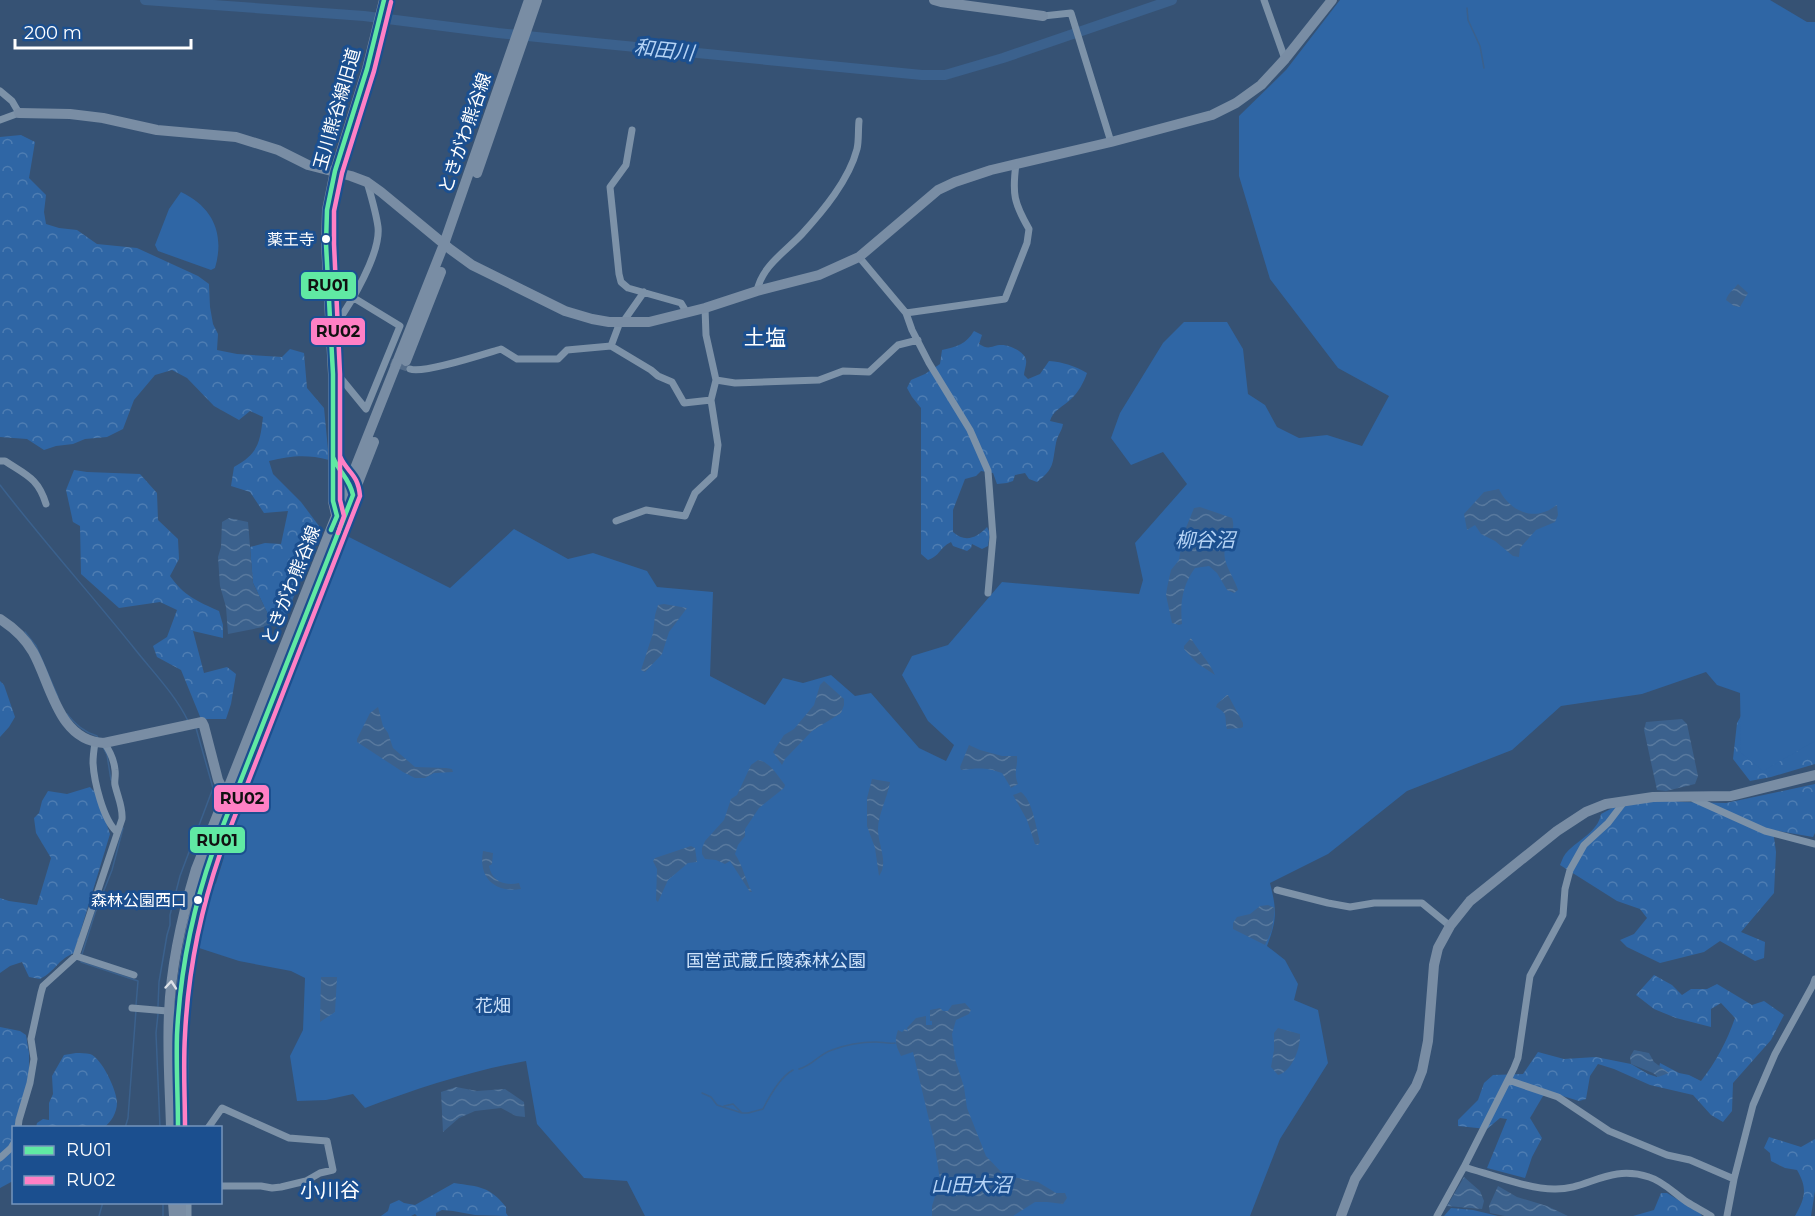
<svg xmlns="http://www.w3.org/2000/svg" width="1815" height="1216" viewBox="0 0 1815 1216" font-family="Montserrat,'Noto Sans JP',sans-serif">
<defs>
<pattern id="forest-crowns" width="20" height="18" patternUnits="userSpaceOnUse" patternTransform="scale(1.5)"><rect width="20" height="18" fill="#2f66a5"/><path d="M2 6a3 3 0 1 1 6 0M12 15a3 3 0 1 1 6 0" fill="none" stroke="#4e7db2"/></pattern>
<pattern id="water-waves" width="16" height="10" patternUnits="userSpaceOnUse" patternTransform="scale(1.5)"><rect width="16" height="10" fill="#3b618d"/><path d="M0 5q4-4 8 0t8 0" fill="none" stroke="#58799e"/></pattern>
</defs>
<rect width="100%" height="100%" fill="#365274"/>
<path fill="url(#forest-crowns)" d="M21,135l14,7 -6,36 17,17 -2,17 2,12 13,4 18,2 20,14 40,4 61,28 11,8 1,23 3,17 5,10 -1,16 20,4 45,3 8,-8 14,4 3,35 17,20 5,52c-23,-6 -38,-4 -60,1l4,13 28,28 18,24 -7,25 -28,70 -11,4 -20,-42 -3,-36 15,-4 16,1 7,-33 -24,2 -14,-21 -19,-6 3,-19c24,-13 26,-24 29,-50l-13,-6 -11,9 -25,-14 -27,-28 -15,-8 -17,5 -21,25 -11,29 -16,8 -22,2 -12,5 -17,2 -12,4 -17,-11 -27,-2v-300z
M974,331l8,4 -3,9c11,7 12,1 23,1 8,0 23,7 24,15 1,4 -2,11 -2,15l4,4 12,-5 9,-13c14,1 26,5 38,12 -3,9 -9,20 -16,26 -8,8 -18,11 -21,22l13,3c-1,7 -6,12 -7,19 -4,21 -1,25 -19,39l-8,-3 -4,-6 -10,2 -2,6 -6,2 -10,1 -4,-11 -12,-2 -5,5 -11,3 -12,31v22c12,11 24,6 34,-5l3,6 -2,13 -6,3 -10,-5 -1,4 -4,3 -14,-5 -2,-4c-12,6 -11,14 -23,18l-7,-6v-146l-9,-11 -5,-9 4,-8 14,-6 15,-10 2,-14c15,-3 24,-6 32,-19z
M74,470l13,2 53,2 17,19 1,27 20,19 1,20 -9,17c14,20 27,25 49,35l4,14v13l-30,-7 11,42 23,-6 9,7 -5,30 -5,15h-25l-20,-49 -24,-13 -4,-11 14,-9 10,-27 -17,-8 -41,6 -38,-34 -1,-48 -7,-4 -7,-32z
M1815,657v107l-44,13 -21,4 -17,-22 4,-36 30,-53z
M0,681l4,4 11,32 -6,10 -9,10z
M1815,784v49l-2,4 -40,-7 3,22 -2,41 -33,39 24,10 -1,16 -9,3 -35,-20 -16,11 -44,11 -33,-16 -7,-7 14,-6 13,-16 -7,-9 -23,-8 -57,-36c2,-4 3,-9 7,-13 11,-12 31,-20 34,-38l30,-16 22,-1 29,5 44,1z
M90,787l6,6 14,41 -36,119c-18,8 -17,17 -34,26l-11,-2 -7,-15 -12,4 -10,7v-75l9,3 28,4 14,-47 -15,-25 -2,-15 5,-5 3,-12 6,-10 19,3z
M1654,975l18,10 10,10 9,-6h16l10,-5 35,21 12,-4 20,14 -13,25 -38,43 -1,28 -9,11 -12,-7 -18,-20 -43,-10 -36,-16 -16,-5 -8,12 -4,23 -7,2 -23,-7 -13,2 -13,22 12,20 -10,19 -7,21 -38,-10 20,-49 -7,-1 -13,11 -29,-3v-6l20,-20 6,-17 9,-8 30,-1 15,-22 26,7 32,-2 35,7 17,10 9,3 3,-14 19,10 10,2 12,6c15,-19 26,-40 34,-63l-14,-15 -10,6v18l-35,-9 -22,-9 -18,-14z
M0,1027l20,4 6,4 3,18v23l-15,52 -1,53 -13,7z
M76,1053c4,0 10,0 14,1 12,4 27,37 27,49 0,9 -6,20 -13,24h-68l1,-4 6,-4 6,1v-17l4,-9 -1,-18 12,-21z
M1769,1137l32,10 14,-8v52l-4,25h-16c10,-18 13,-27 2,-46l-12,-2 -14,-7 -1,-8 -6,-5z
M454,1183c26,4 35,3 52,24v6l2,3 -33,-1 -22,-4 -11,-1 -6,3v3h-19l-2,-2 -4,2h-30l7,-5 2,-7 9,-4 5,3 11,2z
M1661,1193h6l33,20 2,3h-69l21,-6z
M1451,1208l22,2 25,6h-54z"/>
<path fill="#2f66a5" d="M1340,0h430l37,22h8v719l-52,30 -22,-18 -1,-60 -23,-8 -11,-13 -64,22 -81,12 -49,44 -105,41 -79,63 -58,29c7,28 7,37 -3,63l18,14 13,24 -4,16 24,10 10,53 -48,76 -30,77h-605l-18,-35 -43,-3 -47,-54 -11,-63c-56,10 -108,27 -161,47l-12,-14 -27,6 -29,1 -7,-45 13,-26 2,-52 -14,-7 -52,-10 -43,-14 12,-56 8,-8 8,-26 -1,-8 7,-20h2l11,-33 59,-147 2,-11 41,-103 105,53 64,-59 54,30 25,-6 54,18 10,16 56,5 -3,84 55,29 18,-27 20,5 28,-8 24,21 16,-3 48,55 27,13 8,-16 -26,-24 -26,-46 10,-19 36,-11 54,-63 137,12 4,-14 -8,-37 52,-59 -24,-32 -32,13 -20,-27 9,-25 43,-70 21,-21h43l16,27 5,45 17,11 12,22 22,11 28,-3 35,11 27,-50 -51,-28 -68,-89 -31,-103v-60l47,-46z
M181,192c32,15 44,42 34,76l-4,2 -53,-19 -3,-6 14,-36z"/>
<path fill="url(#water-waves)" d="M1738,284l10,9 -8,14 -6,-1 -8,-6c2,-7 8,-11 12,-16z
M1499,489c7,16 26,30 45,23 5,-1 9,-5 13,-7l1,10 -3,7 -19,8 -16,18 -1,9 -6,-1 -18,-15 -14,-7 -6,-9 -8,5 -3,-16 20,-22z
M1200,507l32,11c6,18 -11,23 -7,41 2,10 10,21 13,31l-4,3 -7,-3 -10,-17 -8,-7 -14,2c-13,18 -15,35 -13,56l-3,1 -7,-2 -6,-28 1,-7 4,-18 8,-10 4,-25 11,-27z
M229,518l19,4 5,61 20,42 -45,9 -2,-27 -6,-21 -2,-29 3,-10 1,-25z
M664,604l23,4 -18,24 -7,22 -17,18 -4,-2 12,-37 2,-18 3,-10z
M1191,638c7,13 18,23 24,37l-18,-12 -13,-14v-3z
M824,681l20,18v6l-3,8 -29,18 -27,28 -3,6 -9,-13 11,-17 10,-6 20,-24 6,-20z
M1227,695h1l15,28v4l-2,1 -14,1c-3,-12 2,-15 -11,-22l1,-3z
M378,707l5,19 5,7 5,15 22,19 31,1 6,1 1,3 -19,1 -9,5h-10l-12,-6 -46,-30v-3l13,-26z
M1682,719l5,5 11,52 -3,8 -29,7 -9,-1 -13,-60 2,-8z
M969,745l11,5 22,6h15c1,11 -4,16 1,28l-7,4 -9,-15c-16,-6 -24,-5 -41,-3l-1,-3z
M758,760c12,2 19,15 27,25l-1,3 -25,20 -14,21v7l-7,9 -3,9c8,12 10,25 17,38h-2l-20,-31 -5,3 -9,-4 -11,-1 -3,-5v-6l3,-7 19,-21 7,-21 6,-4 14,-30z
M872,779l18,3c-2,14 -12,33 -12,47 0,16 11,34 1,47l-4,-28 -8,-22v-28z
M1021,792c12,9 15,36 19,50l-2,3 -3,-1 -8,-24 -14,-25z
M691,846l4,2 2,14 -9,1 -20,17 -10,22 -2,-2 1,-31 -4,-8 2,-3z
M483,851l10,2 -1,11 -3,2c3,16 16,20 30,17l2,6c-26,4 -43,-11 -38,-38z
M1268,905l7,3 -3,22 -7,15 -32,-16v-6l4,-6 13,-3 10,-8z
M321,977h16l-2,35 -15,10z
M965,1003l6,7 -2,4 -13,6 -4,14 3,25 9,28 3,21 19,48 18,19 34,7 18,11h9l2,5 -4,6 -16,-2h-12l-22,14h-81v-10l8,-26 -6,-39 -21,-89 -12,4c-5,-10 -7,-15 -3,-26l4,2 3,-3 3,2 -1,-3 9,-10 10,-2v9h6v-4h-2v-11l10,-2 3,3h5l4,-6z
M1278,1028l22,6c1,13 -8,38 -22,41l-7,-8 3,-17v-17z
M1634,1050l15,3 5,9 15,11 -11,4 -5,-4 -22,-9 -1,-7z
M456,1087l21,4 28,-2 19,13 1,15 -9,-1 -15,-8 -26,3 -16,7 -16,14 -2,-40z
M1464,1177l16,14 4,10 -2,8 -35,-3z
M1498,1186l19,11 30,9 21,10h-63l-15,-3 -1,-7z"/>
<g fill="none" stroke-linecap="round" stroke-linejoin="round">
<path stroke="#3b618d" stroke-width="1.5" d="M1467,8l1,12 12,26 4,22
M0,485c43,56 90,108 134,163 18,23 41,46 54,73
M25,632l11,14 22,51
M67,714c9,11 17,18 30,22l1,2
M103,747l4,8 4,25
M82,954l13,-41 17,-43 11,-42
M81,959v3l57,19 -2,24
M158,1006l1,-24 8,-47 3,-10v-10l10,-39 33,-88 -17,-60
M158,1014l-2,19 4,95
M799,1069c13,-3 20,-15 33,-19 13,-5 30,-8 44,-8 6,0 12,2 19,1
M702,1093l9,4 6,8 25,8h6l15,-4c7,-14 17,-32 30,-39
M724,1106l9,-2 9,9
M125,1128l3,-10 8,-108
M163,1202v14
M99,1216l4,-14"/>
<path stroke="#3b618d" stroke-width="10" d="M145,0l219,16 134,17 107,11 317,31h23l58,-17 169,-58"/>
<path stroke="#546c89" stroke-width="7" stroke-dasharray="7 3.5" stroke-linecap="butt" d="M391,362l19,7"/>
<path stroke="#7d92a8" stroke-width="7" d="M1264,0l21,59
M1043,16l28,-3 40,129
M0,91l12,10 7,12 -19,7
M632,130l-6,35 -16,22 9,87 2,8 7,6 53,15 6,10
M859,257l47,56 6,17 17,33 41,67 18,41 5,66 -5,56
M757,291c5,-25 28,-39 45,-57 21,-23 47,-54 55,-85 2,-8 1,-19 2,-28
M906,313l99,-14 22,-56 2,-14c-15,-26 -17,-35 -13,-65
M623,322l21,-30
M331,326l5,-2c15,-21 45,-71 42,-97 -2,-15 -7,-31 -11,-45
M611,346l9,-24
M410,369c13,5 74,-15 91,-20l16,10h41l9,-9 44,-4 40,24 7,6 14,6 12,21 27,-3
M333,374l6,2 27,33 34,-83 -46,-28
M716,380l19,3 84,-3 24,-9 26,1 29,-27 20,-5
M0,461h5c21,14 33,17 41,43
M616,521l30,-11 39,6 10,-23 19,-18 4,-30 -7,-45 5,-20 -10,-45 -1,-27
M95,743c-1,6 -2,13 -2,20 1,18 10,57 24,69
M1694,799l71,32 50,13
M1277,890l51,13 22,4 24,-4h48l28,23
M76,956l58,19
M132,1008l47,4 6,3v113
M1508,1080l50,17 51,34 58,24 23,5 44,19
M18,1128l1,-8 11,-37 4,-24 -3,-20 10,-46 2,-7 33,-30 46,-137c1,-12 -4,-21 -7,-34 -1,-4 1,-9 0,-15 -1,-10 -5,-19 -11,-27
M208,1128l14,-20 67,30 38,3 6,29 -13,3 -14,8 -25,6 -9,1 -11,-2h-41
M0,1158l11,-10 3,-5
M1464,1167c25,7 65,22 90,22 34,1 54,-25 95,-12 14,4 26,17 38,25 8,5 16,9 24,14
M188,1202v14
M1437,1216l27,-49 50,-99 4,-10 12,-82 33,-61 2,-26 5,-19 14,-25 24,-22 16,-21
M1727,1216l7,-37 19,-74 22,-51 38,-69 2,-6"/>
<path stroke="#798da4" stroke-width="10" d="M934,0l7,2 102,14
M19,113l51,1 33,4 54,12 79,7 42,13 30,15 43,11 16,6 14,10 69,57 22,16 93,46 27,8 17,3h40l56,-14 52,-17 62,-16 40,-18 79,-67 17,-8 36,-12 120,-28 101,-27 24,-12 25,-18 24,-26 47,-59
M477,173l60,-173
M406,361l35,-89
M336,515l-3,-14v-127l-7,-130 1,-34 8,-39 32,-102 17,-69
M0,619c14,9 25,19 33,33 18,32 25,89 71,91l98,-21 2,4 14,54 3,6 9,6
M171,1128c-1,-39 -4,-77 -2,-115 2,-49 13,-97 27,-144l248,-625 85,-244
M178,1128c0,-39 -3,-78 1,-116 4,-48 13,-94 26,-140l169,-430
M173,1202l1,14
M181,1202v14
M1341,1216l14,-37 61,-93 6,-15 6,-30 6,-76 4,-17 12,-22 20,-25 87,-70 29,-19 20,-8 47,-7 78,-1 84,-21"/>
<g stroke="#1b4f8f" stroke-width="9">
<path id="bus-1" d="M331,530l6,-14 -4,-15v-46
M178,1128c0,-31 -2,-62 -1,-93 3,-63 15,-124 36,-184l140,-356c-4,-18 -14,-22 -20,-38v-83l-7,-130 1,-34 8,-39 32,-102 17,-69"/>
</g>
<g stroke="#1b4f8f" stroke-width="9">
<path id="bus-2" d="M338,533l6,-17 -4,-16v-45
M185,1128c0,-31 -2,-62 0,-93 3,-62 15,-123 35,-181l140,-358c-2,-23 -13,-23 -20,-40v-82l-6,-130v-33l8,-38 32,-102 17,-69"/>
</g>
<use href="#bus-1" stroke="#60e9a3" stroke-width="4.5"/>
<use href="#bus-2" stroke="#ff80c5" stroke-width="4.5"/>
</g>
<defs><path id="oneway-chevron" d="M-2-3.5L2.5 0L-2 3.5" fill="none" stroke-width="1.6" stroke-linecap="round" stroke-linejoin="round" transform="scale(1.5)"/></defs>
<use stroke="#dee2e8" href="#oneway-chevron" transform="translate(171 985) rotate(-85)"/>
<g fill="#fff" stroke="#1b4f8f" stroke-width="2">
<circle cx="326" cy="239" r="5"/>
<circle cx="198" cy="900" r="5"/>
</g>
<g text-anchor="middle" stroke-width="6" stroke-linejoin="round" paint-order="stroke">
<g font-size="16" fill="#fff" stroke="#1b4f8f" text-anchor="end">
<text x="315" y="245">薬王寺</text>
<text x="187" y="906">森林公園西口</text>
</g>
<g font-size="18" fill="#fff" stroke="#1b4f8f">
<text transform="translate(337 109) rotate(-74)" y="6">玉川熊谷線旧道</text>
<text transform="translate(465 133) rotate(-71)" y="6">ときがわ熊谷線</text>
<text transform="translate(291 585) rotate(-68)" y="6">ときがわ熊谷線</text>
</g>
<g font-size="18" fill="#cfe3fa" stroke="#1b4f8f">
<text x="776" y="967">国営武蔵丘陵森林公園</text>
<text x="493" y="1012">花畑</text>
</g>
<g font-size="20" font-style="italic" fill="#b5d3f5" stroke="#1b4f8f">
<text transform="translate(664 50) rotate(6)" y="7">和田川</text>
<text x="1205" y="547">柳谷沼</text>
<text x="971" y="1192">山田大沼</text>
</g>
<g font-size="20" fill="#fff" stroke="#1b4f8f">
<text x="330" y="1197">小川谷</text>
</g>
<g font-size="21" fill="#fff" stroke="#1b4f8f">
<text x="765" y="345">土塩</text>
</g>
</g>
<g stroke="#1b4f8f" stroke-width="2">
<rect x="300" y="271" width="57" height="29" rx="6" fill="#60e9a3"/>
<rect x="310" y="317" width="56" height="29" rx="6" fill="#ff80c5"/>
<rect x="213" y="784" width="57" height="29" rx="6" fill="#ff80c5"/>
<rect x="189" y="826" width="57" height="28" rx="6" fill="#60e9a3"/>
</g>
<g font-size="16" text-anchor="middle" font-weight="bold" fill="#111">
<text x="328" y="291">RU01</text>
<text x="338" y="337">RU02</text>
<text x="242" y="804">RU02</text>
<text x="217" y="846">RU01</text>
</g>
<rect x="12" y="1126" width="210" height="78" fill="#1b4f8f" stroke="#7695bc" stroke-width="1.5"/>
<rect x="24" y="1146" width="30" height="9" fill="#60e9a3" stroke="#7695bc" stroke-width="1.5"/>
<text x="66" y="1156" font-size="18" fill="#ffffff">RU01</text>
<rect x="24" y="1176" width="30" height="9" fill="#ff80c5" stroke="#7695bc" stroke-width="1.5"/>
<text x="66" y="1186" font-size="18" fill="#ffffff">RU02</text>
<path d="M15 39v9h176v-9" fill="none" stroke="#ffffff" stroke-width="3"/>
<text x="24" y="39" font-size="18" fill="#ffffff" stroke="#1b4f8f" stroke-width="4.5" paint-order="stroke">200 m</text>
</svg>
